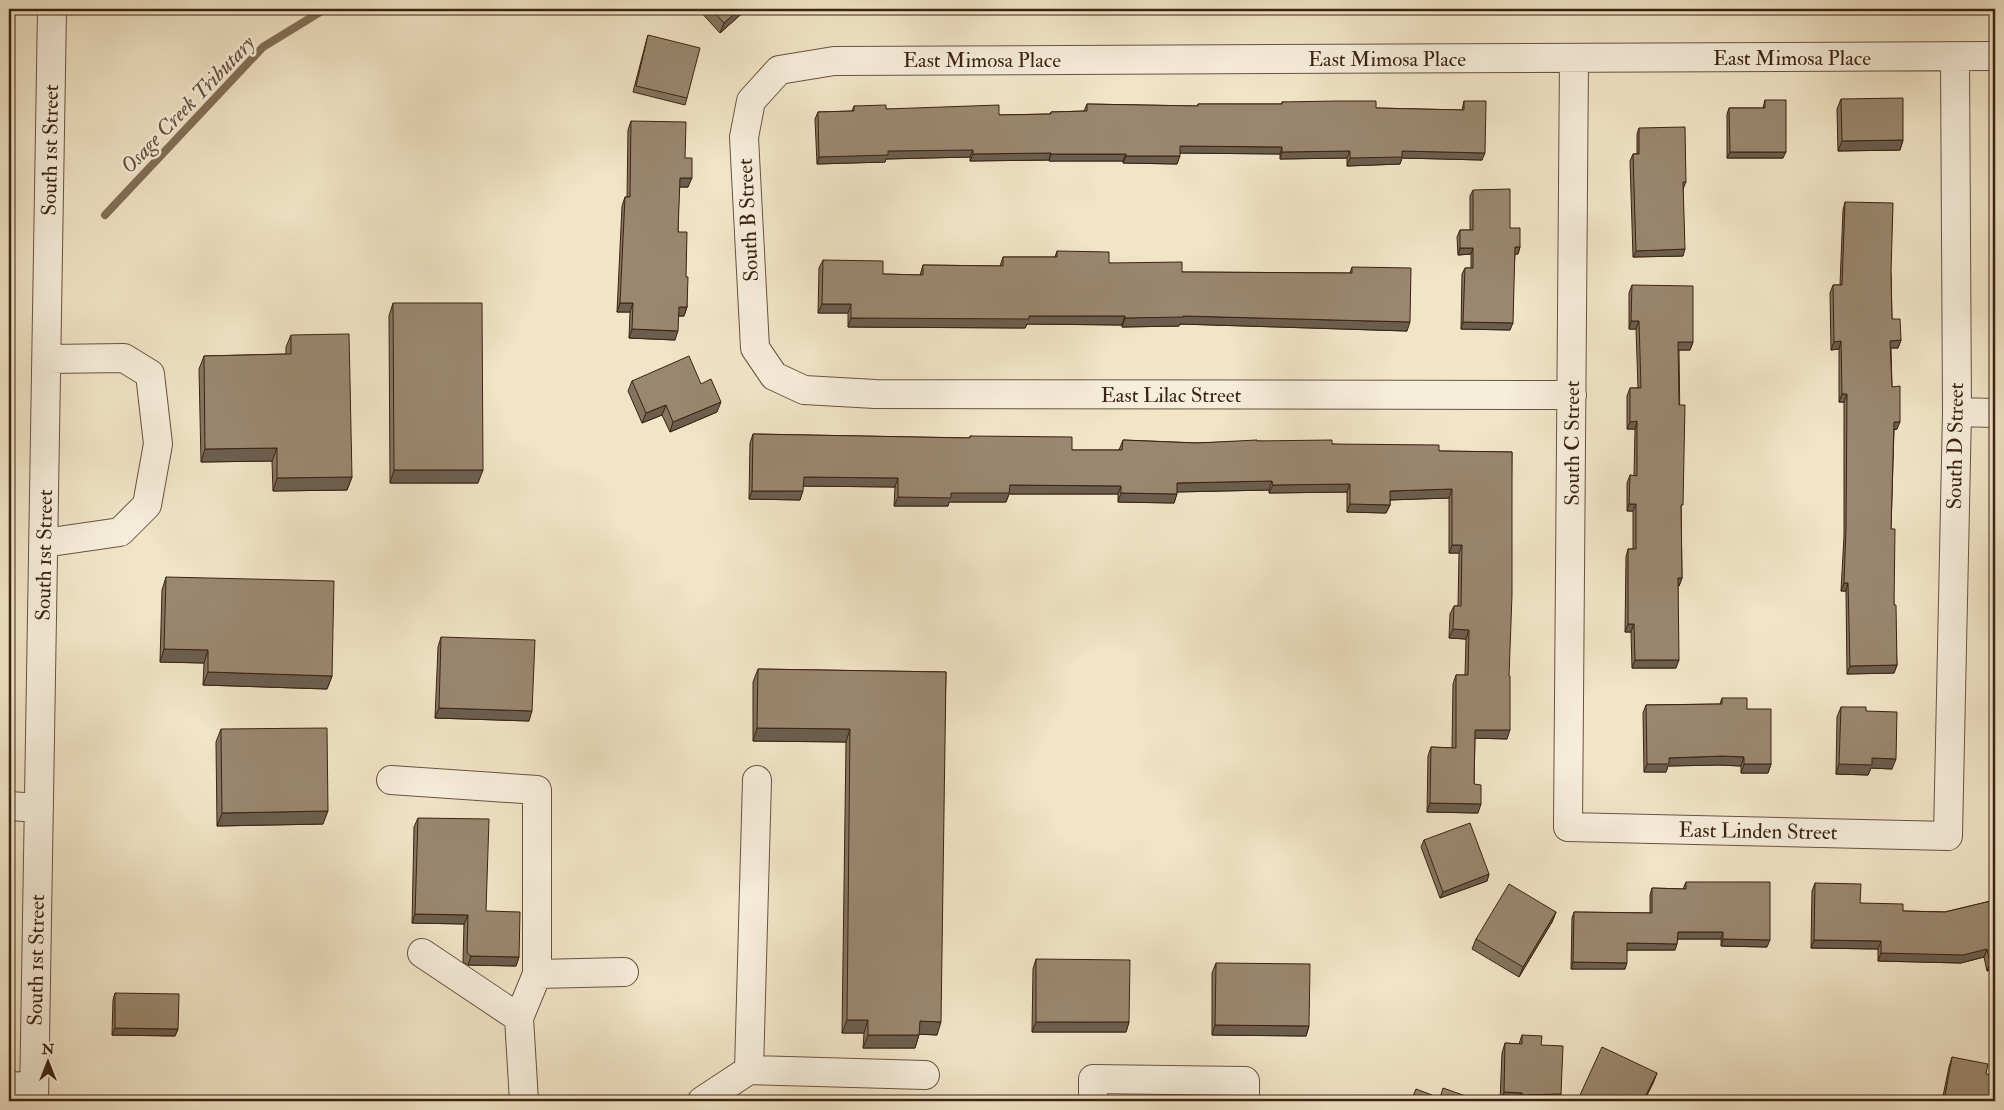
<svg xmlns="http://www.w3.org/2000/svg" width="2004" height="1110" viewBox="0 0 2004 1110" font-family="'IM FELL Double Pica',serif">
<rect width="100%" height="100%" fill="#f1e4c7"/>
<filter id="stains"><feTurbulence type="fractalNoise" baseFrequency=".004" numOctaves="4"/><feColorMatrix values="0 0 0 0 .2 0 0 0 0 .09 0 0 0 0 .02 0 0 0 .5 -.17"/></filter>
<radialGradient id="worn" r=".72"><stop offset=".6" stop-color="#630" stop-opacity="0"/><stop offset="1" stop-color="#630" stop-opacity=".3"/></radialGradient>
<g fill="none" stroke-linecap="round" stroke-linejoin="round">
<path stroke="#836f59" stroke-width="8" d="M105,215l158,-168 62,-38"/>
<g stroke="#68533f" stroke-width="30">
<path id="minor" d="M1574,58l-6,769 380,9 9,-424 -2,-355
M1572,395l-697,-1 -71,-4 -30,-14 -19,-28 -11,-211 7,-36 28,-31 55,-9 1161,-5
M1957,412l38,1
M44,543l76,-11 27,-27 11,-61 -8,-70 -26,-16 -77,1
M391,780l146,10v184l-18,44
M9,806l30,2
M422,953l97,65 5,83
M537,974l87,-2
M749,1070l176,5
M9,1086l25,1
M34,1101l18,-1092
M702,1101l47,-31 8,-290
M1093,1101v-22l152,2v20"/>
</g>
<use href="#minor" stroke="#f6eddb" stroke-width="28"/>
</g>
<path fill="#847460" stroke="#3b2312" d="M698,9h49l-27,24z
M648,35l39,63 -2,7 -52,-13 13,-50z
M1841,99l62,41 -3,10 -62,1 -1,-42z
M1765,100l18,58h-56v-44l2,-6h34z
M1464,101l18,59 -80,-2 -2,6 -53,2v-8l-67,1v-5l-100,-1 -3,11 -54,-1v-2h-74v-1l-79,1v-4l-84,2 -1,3 -68,2 -2,-45 3,-7 34,-1 2,-5 32,3 113,6 51,-1 1,-2 33,-1 3,-7 110,2 1,-2h83l1,-2 94,6 86,2z
M631,121l54,37 3,29h-9l-1,45 8,45 1,30 -3,9h-6l-3,24 -46,-2 1,-26h-13l5,-106 3,-9h2l1,-67z
M1639,128l47,54 -3,7v67l-50,1 -3,-96 3,-7h4v-20z
M1473,190l37,38 10,19 -2,7h-3l-5,76 -49,-1 1,-55 3,-6h6v-14l-13,1 -1,-18 3,-7h10v-34z
M1845,202l46,71 1,46 9,21 -3,8h-7l1,39 5,42 -3,1 -3,99 3,76 3,60 -3,8 -47,1 -1,-83h-5l3,-55v-134h-5v-53l-8,1 -1,-57 3,-8h7l3,-75z
M1057,251l52,12 73,9 168,1 2,-6 55,64 -227,-7 -1,2 -57,1v-2l-95,-1 -2,4 -177,-1v-14h-30l1,-45 4,-8 60,14 37,1 3,-10 77,1 3,-9h52z
M1632,285l61,57 -3,8h-11l3,228 -3,8h-1l-2,82h-44l-1,-36h-6l1,-75 2,-8h5v-38h-6v-28l3,-8 4,1 1,-47h-8v-33l3,-8h8l-2,-59h-7v-36z
M393,303l85,180h-88l-1,-167z
M291,335l61,142 -5,13 -74,1 -1,-30 -71,1 -2,-93 5,-13 82,-2v-7z
M632,381l69,3 16,28 -47,20 -8,-17 -20,8 -14,-32z
M753,434l217,4v-2l102,14h47l4,-10 74,3 60,-2 75,3 107,7 73,1 -5,287 -32,-1 -1,46 4,29 -51,-1 1,-56 3,-9 21,1 1,-64 3,-9h9l1,-36 -17,-1 1,-24 4,-8h4l1,-53h-10v-55l-59,2v5l-4,8 -39,-1v-20l-78,1v-3l-92,2 -3,11 -56,-1v-8h-109l-3,8h-57l-1,4h-54l1,-19 -92,-1 -3,14 -51,-1 1,-56z
M166,577l166,99 -5,13 -124,-4 1,-22 -44,-1 2,-72z
M441,637l88,84 -94,-3 3,-71z
M758,669l188,3 -9,363 -18,-1 -4,14h-52l1,-15h-22l4,-291 -93,-1v-59z
M1722,698l25,11 24,55 -3,9h-27v-7l-22,-1 -51,1 -2,6h-22l-1,-59 3,-8 74,-1z
M1841,707l25,4 26,58 -21,-1 -3,7 -32,-1 1,-57z
M221,729l102,95 -106,2 -1,-84z
M418,818l68,93 33,46 -3,9 -48,-1 -5,-3 1,-38 -52,-1 2,-96z
M1424,840l65,34 -2,7 -47,17 -19,-51z
M1686,882l81,65 -46,-1v-7h-43l-3,11h-48l-2,19h-54l1,-51 2,-6 76,1v-18l2,-7 31,1z
M1815,883l45,20 43,8 42,1 50,-12v69l-8,2 -3,-14 -23,6 -83,-2v-12l-67,-1 1,-57z
M1556,912l-4,10 -33,55 -47,-28 4,-10z
M1036,959l93,63 -3,10h-94l1,-63z
M1216,963l93,63 -3,10 -94,-1v-62z
M115,993l63,36 -3,7 -63,-1 1,-35z
M1522,1035l19,10 20,49 -3,7h-58l2,-48 3,-10 14,1z
M1952,1057l34,17 9,27h-53l7,-34z
M1657,1073l-4,10 -9,18h-67l3,-6z"/>
<path fill="#6c5e4e" stroke="#3b2312" d="M740,9h7l-27,24 4,-10z
M1903,140l-3,10 -62,1 4,-10z
M1180,146l102,1 -2,7 -103,-1z
M973,150l-3,7 -84,2 -1,3 -68,2 2,-7 69,-6z
M1350,151l-3,7 -67,1 2,-7z
M1402,151l83,2 -3,7 -80,-2 -2,6 -53,2 3,-8z
M1730,152h56l-3,6h-56z
M1051,153l-2,7 -79,1 3,-7z
M1051,154h75l-3,7h-74z
M1126,156h54l-3,8 -54,-1z
M680,178h12l-4,9h-11z
M1515,247h5l-2,7h-6z
M1460,248h13l-2,6 -13,1z
M1685,249l-2,7 -50,1 3,-6z
M620,303h13l-3,9h-13z
M822,304h29l-3,9h-30z
M679,307h8l-3,9h-9z
M1029,316h96l-3,9 -95,-1 -2,4 -177,-1 3,-9z
M1183,316l227,6 -3,9 -227,-7 -1,2 -57,1 3,-9z
M1631,321h8l-3,8h-7z
M1463,322l50,1 -3,7 -49,-1z
M632,329l46,2 -3,9 -46,-2z
M1901,340l-3,8h-11l3,-7z
M1841,341l-2,8 -8,1 3,-8z
M1678,342h15l-3,8h-14z
M1842,394h5l-3,8h-5z
M721,402l-4,10 -47,20 3,-10z
M666,405l-4,10 -20,8 4,-10z
M1637,421l-2,8h-8l3,-7z
M1894,422h6l-3,7 -6,1z
M277,448l-5,13 -71,1 4,-13z
M394,470h89l-5,13h-88z
M352,477l-5,13 -74,1 4,-13z
M804,477l94,1 -3,9 -95,-1z
M1272,481l-3,9 -95,2 3,-9z
M1350,484l-3,8 -78,1 4,-8z
M1010,485l111,1 -3,8h-109l-3,8h-57l-1,4h-54l4,-9 53,-4z
M1452,489l-3,9 -62,2 3,-9z
M752,491h51l-3,9 -51,-1z
M1121,493l56,1 -3,9 -56,-1z
M1350,504l40,1 -4,8 -39,-1z
M1629,504h7l-3,7h-6z
M1452,545h10l-3,8h-10z
M1678,578h4l-3,8h-4z
M1844,583h4l-2,8h-5z
M1628,624h6l-3,8h-6z
M1453,629l16,1 -3,9 -17,-1z
M164,649l44,1 -4,13 -44,-1z
M1635,660h44l-3,8h-44z
M1897,665l-3,8 -47,1 3,-8z
M208,672l124,4 -5,13 -124,-4z
M439,708l93,3 -3,10 -94,-3z
M757,728l93,1 -4,13 -93,-1z
M1475,730h35l-3,9 -35,-1z
M1722,756l22,1 -3,9 -22,-1 -51,1 -2,6h-22l3,-8 22,-6z
M1872,758l24,1 -4,10 -21,-1 -3,7 -32,-1 3,-10z
M1744,764h27l-3,9h-27z
M1430,803l51,1 -3,9 -51,-1z
M328,811l-5,13 -106,2 5,-13z
M1489,874l-2,7 -47,17 3,-6z
M1556,912l-4,10 -33,55 4,-10z
M415,914l53,1 -4,9 -52,-1z
M1678,932h45l-2,7h-46z
M1723,939l47,1 -3,7 -46,-1z
M1814,940l67,1 -3,8 -67,-1z
M1627,943l50,1 -2,6h-50z
M1987,949l-3,8 -23,6 -83,-2 3,-8z
M471,956l48,1 -3,9 -48,-1z
M1573,962l54,1 -2,6h-54z
M1995,962v7l-8,2 3,-8z
M847,1020h21l-4,13h-22z
M920,1021l21,1 -4,13 -22,-1z
M1036,1022h93l-3,10h-94z
M1215,1025l94,1 -3,10 -94,-1z
M115,1028l63,1 -3,7 -63,-1z
M868,1035h51l-4,13h-52z
M1657,1073l-4,10 -9,18h-1z
M1504,1092l18,1 -3,8h-18z
M1561,1094l-3,7h-38l2,-6z"/>
<path fill="#9a8770" stroke="#3b2312" d="M711,9h29l-16,14z
M648,35l52,13 -13,50 -51,-12z
M1903,98v42l-61,1 -1,-42z
M1765,100h21v52h-56l-1,-44h36z
M1335,101h41v7l88,2v-9h22l-1,52 -83,-2v6l-52,1v-7l-68,1v-5l-102,-1v10h-54v-2h-75v-1l-78,1v-4l-85,1v4l-69,2 -1,-45 36,-1v-5l32,-1v4l113,-4v10l52,-1v-2l36,-1v-7l111,2v-2h84v-2z
M631,121l55,1 -1,36h7v20h-12l-2,54h9l-1,45h2l-1,30h-8l-1,24 -46,-2 1,-26h-13l5,-106h5z
M1685,127l1,55h-3l2,67 -49,2 -3,-97h6v-26z
M1510,189v39h10v19h-5l-2,76 -50,-1 2,-54h8v-20h-13v-18h13v-40z
M1845,202l48,1 -2,70 1,46h8l1,21 -11,1 2,46 8,-1v36h-6l-3,107h4l-1,76h2l1,60 -47,1 -2,-83h-4l2,-55 1,-134h-5l-1,-53 -7,1 -1,-57h9z
M1057,251l52,1v11l73,-1v10l170,1v-6l59,1 -1,54 -227,-6v1l-58,1v-2h-96v3l-178,-1v-14h-29l1,-44 60,1v13l40,1v-10l80,1v-9h54z
M1632,285l61,1v56h-15l1,63h6l-2,100h-2l1,73h-4l1,82h-44l-1,-36h-6v-75h8v-45h-7l1,-29 7,1v-55l-7,1v-34h11l-2,-67h-8z
M393,303h89l1,167h-89z
M349,334l3,143 -75,1v-30l-72,1 -1,-93 87,-2v-19z
M689,356l12,28 10,-5 10,23 -48,20 -7,-17 -20,8 -14,-32z
M753,434l217,4v-2l102,1v13h50l1,-10 74,3 60,-3v1l75,-1v4l107,1v6l73,1v143l-3,81h1v54h-35l-1,54 7,1v19l-51,-1 1,-56 25,1v-73h12l1,-45 -16,-1 1,-23h7l1,-61h-10v-56l-62,2v14l-40,-1v-20l-77,1 -1,-4 -95,2v11l-56,-1v-7l-111,-1 -1,8h-58v5l-53,-1v-19l-94,-1 -1,14h-51z
M166,577l168,4 -2,95 -124,-4v-22l-44,-1z
M441,637l94,3 -3,71 -93,-3z
M758,669l188,3 -5,350 -21,-1 -1,14h-51v-15h-21l3,-291 -93,-1z
M1722,698h25v11h24v55h-27v-7l-22,-1 -53,2v6h-22l-1,-59 76,-1z
M1841,707h25v4l31,1 -1,47 -24,-1v7l-33,-1z
M327,728l1,83 -106,2 -1,-84z
M418,818l71,1 -3,92 34,1 -1,45 -48,-1 -4,-3 1,-38 -53,-1z
M1470,823l19,51 -46,18 -19,-52z
M1686,882h84v58l-47,-1v-7h-45l-1,12 -50,-1v20l-54,-1 1,-50 78,1v-25l34,1z
M1815,883l46,1 -1,19 43,1v7l42,1 50,-12v62l-5,1 -3,-14 -24,6 -82,-2v-12l-67,-1z
M1509,884l47,28 -33,55 -47,-28z
M1036,959l94,1 -1,62h-93z
M1216,963l94,1 -1,62 -94,-1z
M115,993l64,1 -1,35 -63,-1z
M1522,1035l20,1 -1,9 22,1 -2,48 -39,1v-2l-18,-1 1,-49 17,1z
M1602,1047l55,26 -14,28h-50l-13,-6z
M1952,1057l36,7 -2,10 9,1v26h-51z
M1443,1088l37,13h-69l5,-12 24,9z"/>
<g text-anchor="middle" stroke-width="5" stroke-linejoin="round" paint-order="stroke">
<g font-size="21" fill="#3b2312" stroke="#f6eddb">
<text x="1792" y="65">East Mimosa Place</text>
<text x="1387" y="66">East Mimosa Place</text>
<text x="982" y="67">East Mimosa Place</text>
<text transform="translate(50 150) rotate(-89)" y="7">South 1st Street</text>
<text transform="translate(748 220) rotate(-93)" y="7">South B Street</text>
<text x="1171" y="402">East Lilac Street</text>
<text transform="translate(1572 443) rotate(-90)" y="7">South C Street</text>
<text transform="translate(1955 446) rotate(-89)" y="7">South D Street</text>
<text transform="translate(44 555) rotate(-89)" y="7">South 1st Street</text>
<text transform="translate(1758 831) rotate(1)" y="7">East Linden Street</text>
<text transform="translate(36 960) rotate(-89)" y="7">South 1st Street</text>
</g>
<g font-size="22" font-style="italic" fill="#654f3c" stroke="#f6eddb">
<text transform="translate(187 104) rotate(-46)" y="8">Osage Creek Tributary</text>
</g>
</g>
<rect width="2004" height="1110" fill="none" stroke="#f1e4c7" stroke-width="30"/>
<rect x="10" y="10" width="1984" height="1090" fill="none" stroke="#3b2312" stroke-width="2.5"/>
<rect x="15" y="15" width="1974" height="1080" fill="none" stroke="#3b2312"/>
<g transform="translate(48 1062)" stroke="#f6eddb" stroke-width="4" paint-order="stroke">
<path d="M0-4L9 19L0 12L-9 19Z" fill="#3b2312"/>
<text y="-8" font-size="14" font-weight="bold" text-anchor="middle" fill="#3b2312">N</text>
</g>
<rect width="100%" height="100%" filter="url(#stains)"/>
<rect width="100%" height="100%" fill="url(#worn)"/>
</svg>
